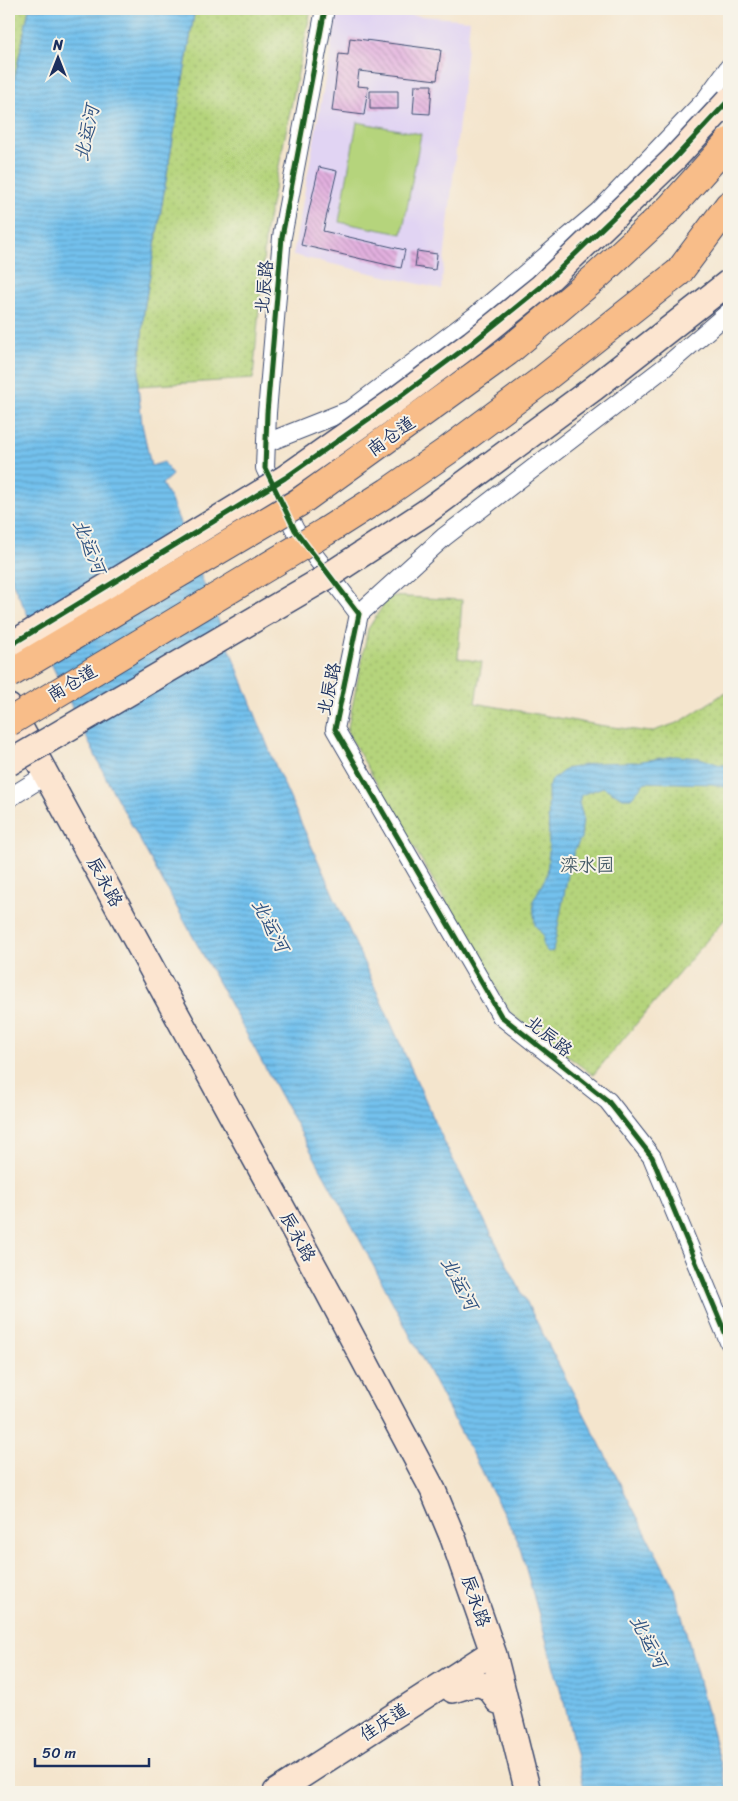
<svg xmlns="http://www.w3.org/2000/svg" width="738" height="1801" viewBox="0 0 738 1801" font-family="Sriracha,'LXGW WenKai TC',sans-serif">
<defs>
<pattern id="grass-dots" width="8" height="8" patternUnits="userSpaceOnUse" patternTransform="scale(1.25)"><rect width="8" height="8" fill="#b5d47b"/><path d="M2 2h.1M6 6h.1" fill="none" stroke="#9bb66d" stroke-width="1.8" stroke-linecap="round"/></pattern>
<pattern id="water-rules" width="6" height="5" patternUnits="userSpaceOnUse" patternTransform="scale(1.25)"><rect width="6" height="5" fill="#73c1ed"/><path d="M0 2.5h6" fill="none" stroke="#5e9dc3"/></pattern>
<pattern id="building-back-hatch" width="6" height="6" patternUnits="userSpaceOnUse" patternTransform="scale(1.25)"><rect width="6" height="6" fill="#e3b0df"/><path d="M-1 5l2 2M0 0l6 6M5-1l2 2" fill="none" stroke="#b790b8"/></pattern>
</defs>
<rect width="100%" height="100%" fill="#f7f3e8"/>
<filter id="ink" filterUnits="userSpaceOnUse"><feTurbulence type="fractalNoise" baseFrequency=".02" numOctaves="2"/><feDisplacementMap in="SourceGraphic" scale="10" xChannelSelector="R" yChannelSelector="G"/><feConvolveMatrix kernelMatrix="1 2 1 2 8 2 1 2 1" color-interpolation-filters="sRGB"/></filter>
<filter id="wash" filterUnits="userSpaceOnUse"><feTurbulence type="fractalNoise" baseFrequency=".0096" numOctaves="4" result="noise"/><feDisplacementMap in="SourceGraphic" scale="20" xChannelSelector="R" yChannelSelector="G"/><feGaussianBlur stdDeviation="1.12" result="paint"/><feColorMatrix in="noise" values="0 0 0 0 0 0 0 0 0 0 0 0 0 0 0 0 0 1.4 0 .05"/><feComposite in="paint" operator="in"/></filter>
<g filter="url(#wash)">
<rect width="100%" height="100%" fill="#f4e5cd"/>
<path fill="#e1d4f3" d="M338,9l132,11 -29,269 -148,-34z"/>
<path fill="url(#grass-dots)" stroke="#68826c" d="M9,9h20l-20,95z
M195,9h116l-45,220 -13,150 -115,7 6,-76z
M389,596l73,4 -4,58 24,4 -7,41 123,22 52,7 30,-10 49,-32v224l-136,161 -82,-61 -164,-282 21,-103z"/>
<path fill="#b5d47b" stroke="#68826c" d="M357,122l64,12 -19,100 -63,-12z"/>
<path fill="url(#water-rules)" stroke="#4778a6" d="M29,9h166l-51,301 -6,76 4,38 9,42 13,-4 8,13 -10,9 9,16 105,267 170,379 229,444 53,202h-143l-20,-86 -47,-165 -157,-299 -252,-458 -96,-200 -4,-20v-460z
M675,756l25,2 20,7h9v23l-16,-4 -68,-2 -14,16h-8l-20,-11 -22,8 -2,8 4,14 -2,21 -7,13 -5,18 -16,82 -5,1 -5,-6v-11l-8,-10 -2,-24 14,-26 2,-24 -1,-64 5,-8 13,-10 29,-6 40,-1z"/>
<g id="blocks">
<path fill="url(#building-back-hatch)" d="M350,38l91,12 -4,30 -78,-9 -2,15 11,1 -4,28 -32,-4 7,-57 9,1z
M415,85h17l-2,29 -17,-1z
M370,91h28v18h-28z
M319,167l18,4 -14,60 82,19 -4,18 -100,-23z
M417,251l20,3 -2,16 -20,-3z"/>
</g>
</g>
<g filter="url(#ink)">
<use href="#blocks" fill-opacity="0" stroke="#3c4a6f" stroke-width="1"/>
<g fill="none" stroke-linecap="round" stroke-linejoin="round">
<g stroke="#3c4a6f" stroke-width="20">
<path id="street" d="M325,9l-43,228 -15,176 -2,55 30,62 64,84 -24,115 166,287 107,85 44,56 77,185
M266,443l86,-34 122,-92 125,-106 107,-112 23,-32
M359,614l85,-77 221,-170 64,-55
M9,798l37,-23"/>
</g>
<g stroke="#3c4a6f" stroke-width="28">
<path id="secondary" d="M9,707l319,585 105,198 20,48 41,117 34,137
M453,1690c21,-7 33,-12 45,11
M276,1792l209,-135 9,-2"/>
</g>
<g stroke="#3c4a6f" stroke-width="30">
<path id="highway" d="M679,272l50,-67"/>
</g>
<use href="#street" stroke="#fff" stroke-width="18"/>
<use href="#secondary" stroke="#fce5d0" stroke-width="25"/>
<use href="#highway" stroke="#f8bd89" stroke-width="28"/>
<g stroke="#3c4a6f" stroke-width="28" stroke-linecap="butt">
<path id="secondary-bridge" d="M9,646l276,-168 112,-79 75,-56 69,-56 133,-128 55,-59
M9,763l316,-185 101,-66 168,-124 135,-106"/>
</g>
<g stroke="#3c4a6f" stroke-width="30" stroke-linecap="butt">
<path id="highway-bridge" d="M9,674l289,-171 209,-151 89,-75 74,-69 59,-66
M9,722l316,-190 63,-40 59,-41 94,-70 138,-109"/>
</g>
<use href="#secondary-bridge" stroke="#fce5d0" stroke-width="25"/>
<use href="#highway-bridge" stroke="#f8bd89" stroke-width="28"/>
<g stroke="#f7f3e8" stroke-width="8">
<path id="cycleway" d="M325,9l-43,228 -15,176 -2,55 30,62 64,84 -24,115 166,287 107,85 44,56 77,185
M9,646l276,-168 112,-79 75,-56 69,-56 133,-128 55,-59"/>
</g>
<use href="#cycleway" stroke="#1b5e20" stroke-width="5"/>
</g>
</g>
<g text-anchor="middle" stroke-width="4" stroke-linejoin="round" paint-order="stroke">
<g font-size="18" fill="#1b2f5e" stroke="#f7f3e8">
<text transform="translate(264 287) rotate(-85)" y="6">北辰路</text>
<text transform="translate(391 436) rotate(-36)" y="6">南仓道</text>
<text transform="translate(72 683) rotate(-31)" y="6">南仓道</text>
<text transform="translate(329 689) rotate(-78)" y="6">北辰路</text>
<text transform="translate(105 882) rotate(61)" y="6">辰永路</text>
<text transform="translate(549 1036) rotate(39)" y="6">北辰路</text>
<text transform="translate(298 1237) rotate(61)" y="6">辰永路</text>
<text transform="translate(476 1601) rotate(71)" y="6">辰永路</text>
<text transform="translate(384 1722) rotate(-33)" y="6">佳庆道</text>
</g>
<g font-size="18" fill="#425865" stroke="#f7f3e8">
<text x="587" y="871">滦水园</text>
</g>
<g font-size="19" font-style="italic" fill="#315482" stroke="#f7f3e8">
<text transform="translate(86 133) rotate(-78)" y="7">北运河</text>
<text transform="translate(90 546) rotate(68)" y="7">北运河</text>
<text transform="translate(271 925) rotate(62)" y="7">北运河</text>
<text transform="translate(460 1283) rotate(62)" y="7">北运河</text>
<text transform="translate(649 1641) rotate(62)" y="7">北运河</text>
</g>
</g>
<rect width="738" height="1801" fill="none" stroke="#f7f3e8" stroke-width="30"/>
<g transform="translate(58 58)" stroke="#f7f3e8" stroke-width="4" paint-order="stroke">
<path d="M0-4L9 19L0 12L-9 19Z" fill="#1b2f5e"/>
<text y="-8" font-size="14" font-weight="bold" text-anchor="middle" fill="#1b2f5e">N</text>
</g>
<path d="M35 1758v8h114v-8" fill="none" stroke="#1b2f5e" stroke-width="2.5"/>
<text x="42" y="1758" font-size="15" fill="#1b2f5e" stroke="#f7f3e8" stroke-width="4" paint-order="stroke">50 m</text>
</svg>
